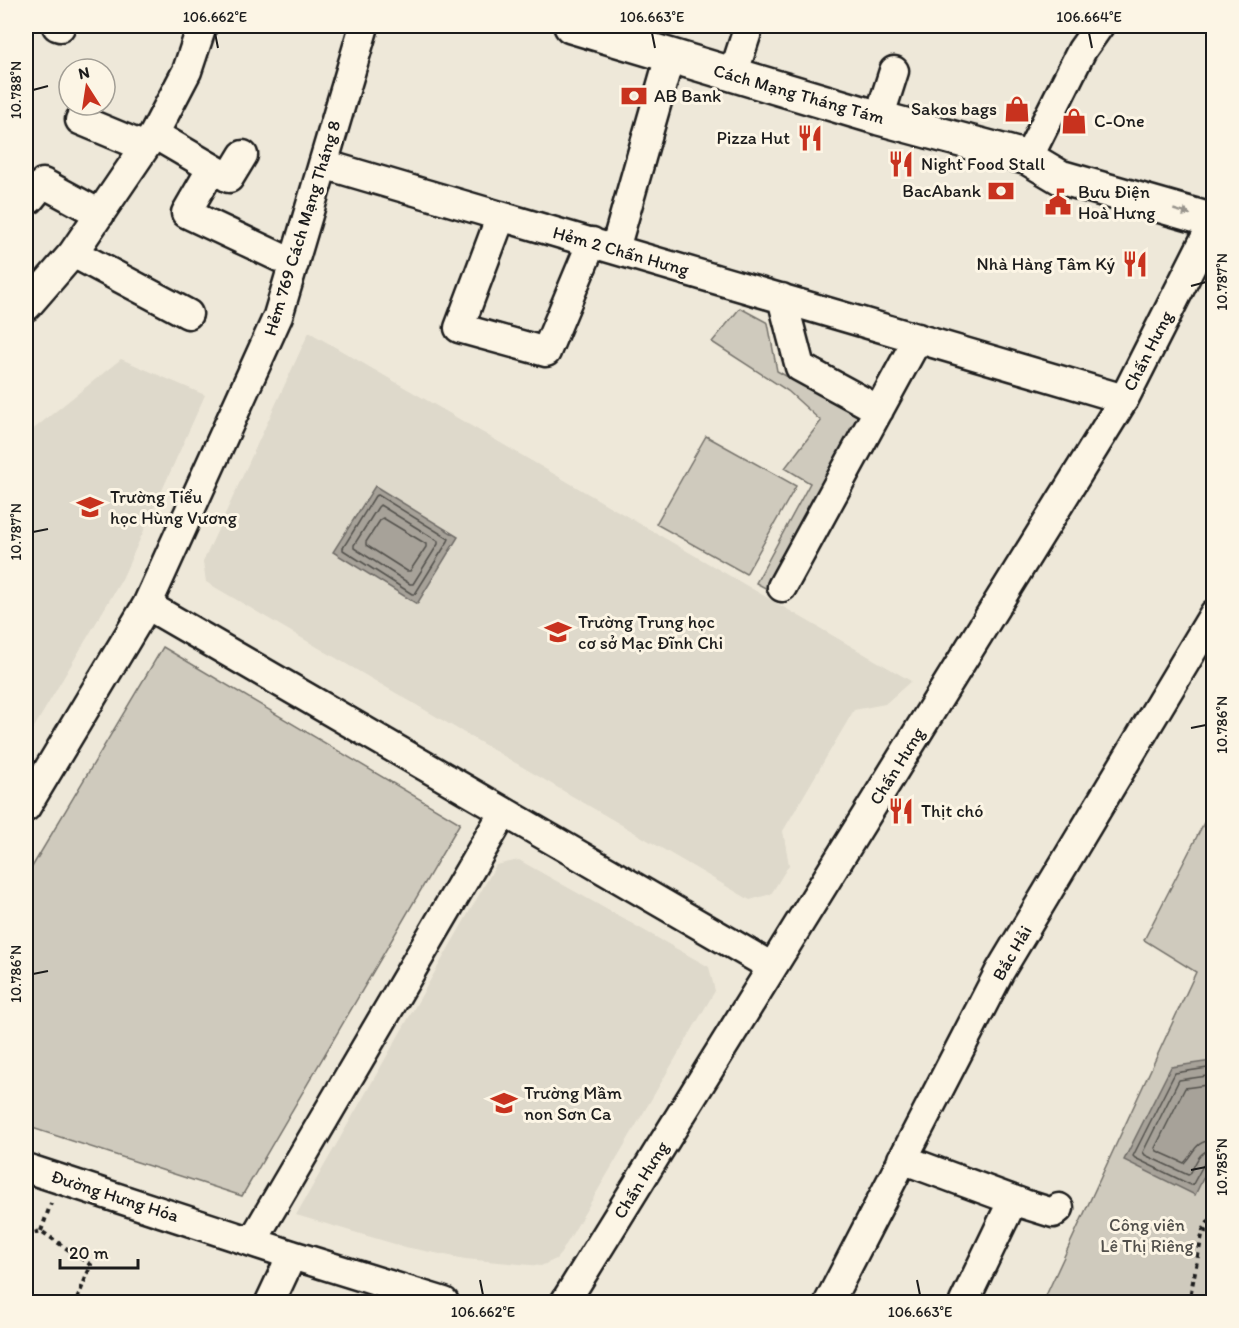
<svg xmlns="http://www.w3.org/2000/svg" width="1239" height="1328" viewBox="0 0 1239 1328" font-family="Itim,sans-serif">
<rect width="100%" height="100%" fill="#eee8d9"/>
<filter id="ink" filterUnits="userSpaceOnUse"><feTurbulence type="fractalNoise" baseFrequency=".0167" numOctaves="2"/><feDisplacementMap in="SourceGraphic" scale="12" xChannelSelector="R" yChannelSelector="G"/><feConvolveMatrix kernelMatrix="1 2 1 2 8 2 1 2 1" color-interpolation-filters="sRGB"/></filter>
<g filter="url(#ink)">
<path fill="#ded9cb" d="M309,332l602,349 -26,23 -31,6 -71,121 6,34 -18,29 -21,6 -544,-318 -3,-20z
M121,359l84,36 -83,184 -96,162v-306z
M519,860l190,107 6,24 -154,262 -5,6 -15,7 -76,-7 -60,-12 -109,-32 200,-350z"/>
<path fill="#cfcabd" stroke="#76736c" stroke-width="1.5" d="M740,308l28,15 9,48 84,47 -92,172 -13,-7 54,-100 -25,-15 36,-47 -33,-30 -76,-49z
M706,436l90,50 -50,88 -90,-50z
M163,647l297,176 -218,373 -216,-70v-249z
M1213,805v497h-170l153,-330 -52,-32z"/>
<path fill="#a7a299" stroke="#6f6c67" stroke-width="1.5" d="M375,486l83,51 -41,67 -84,-52z
M1211,1061l3,25 -1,72 -18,37 -71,-35 47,-93z"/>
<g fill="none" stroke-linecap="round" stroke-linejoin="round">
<path stroke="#54524e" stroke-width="1.5" d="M378,495l71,44 -1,2 -33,53h-3l-69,-44v-2l32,-52z
M380,505l58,36v3l-25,40h-3l-56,-36v-3l24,-38z
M383,518l43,26v3l-16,24h-3l-41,-26v-3l15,-23z
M1214,1067l-39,6 -42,83 2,2 56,27 2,-1 13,-24 3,-3h5
M1214,1075l-35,5 -36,72 2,3 43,20 2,-1c6,-11 9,-24 24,-25
M1214,1084l-29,4 -30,60 2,3 27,12c11,-11 10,-22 30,-23"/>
<g stroke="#1c1c1c" stroke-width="33">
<path id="minor" d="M57,26l3,1
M733,75l16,-49
M879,118l15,-47
M80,120l65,27
M154,134l75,44 14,-23
M1028,158l54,-108 17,-24
M323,164l801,235
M212,168l-26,45 108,51
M30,199l13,-16 57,31
M501,216l-42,112 87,24 46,-110
M615,249l55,-193
M73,253l115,61
M782,298l18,69 79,43
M26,306h1l46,-53 81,-119 33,-63 15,-45
M782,587l136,-249
M147,605l625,362
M26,807l121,-202 131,-289 86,-290
M902,1159l122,45 29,9 6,-5
M26,1168l266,87 152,47
M252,1242l252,-430
M270,1302l22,-47
M565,1302l559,-903 90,-178
M829,1302l171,-331 214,-357
M964,1302l49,-102"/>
</g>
<g stroke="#1c1c1c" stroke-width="38">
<path id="major" d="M571,26l308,92 149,40 32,19 154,44"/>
</g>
<path stroke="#1c1c1c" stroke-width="4" stroke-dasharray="4.5 4.5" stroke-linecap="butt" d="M1203,1230l11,4
M41,1231l10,-28
M26,1235l15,-4 50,34 -15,37
M1189,1302l14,-72 11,-17"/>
<use href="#minor" stroke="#fcf5e5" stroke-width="28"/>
<use href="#major" stroke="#fcf5e5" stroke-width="33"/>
</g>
<defs><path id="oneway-solid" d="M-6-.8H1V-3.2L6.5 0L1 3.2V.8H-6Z" transform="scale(1.5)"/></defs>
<use fill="#97938b" href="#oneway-solid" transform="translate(1182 212) rotate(16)"/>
</g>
<path fill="none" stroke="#1c1c1c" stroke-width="2" d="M215,33l3,15M652,33l3,15M1089,33l3,15M33,90l15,-4M1191,286l15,-4M33,532l15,-3M1191,728l15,-3M33,974l15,-3M1191,1170l15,-3M480,1280l3,15M917,1280l3,15"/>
<defs>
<g id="bank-bare" transform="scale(2.07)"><path d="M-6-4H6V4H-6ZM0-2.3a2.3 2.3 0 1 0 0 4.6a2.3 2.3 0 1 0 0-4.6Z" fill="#c8321e" stroke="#fcf5e5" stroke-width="2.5" paint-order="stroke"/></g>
<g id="shop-bare" transform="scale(2.07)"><path d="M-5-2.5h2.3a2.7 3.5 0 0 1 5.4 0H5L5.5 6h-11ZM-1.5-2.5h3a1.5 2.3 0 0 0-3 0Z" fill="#c8321e" stroke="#fcf5e5" stroke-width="2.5" paint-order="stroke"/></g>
<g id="restaurant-bare" transform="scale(2.07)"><path d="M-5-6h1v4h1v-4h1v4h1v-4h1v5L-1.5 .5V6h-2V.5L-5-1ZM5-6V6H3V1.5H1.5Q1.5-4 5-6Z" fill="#c8321e" stroke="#fcf5e5" stroke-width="2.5" paint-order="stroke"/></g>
<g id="civic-bare" transform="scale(2.07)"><path d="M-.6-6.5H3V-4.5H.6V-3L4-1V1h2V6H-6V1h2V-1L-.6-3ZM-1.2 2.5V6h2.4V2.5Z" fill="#c8321e" stroke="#fcf5e5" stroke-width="2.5" paint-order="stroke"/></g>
<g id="school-bare" transform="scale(2.07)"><path d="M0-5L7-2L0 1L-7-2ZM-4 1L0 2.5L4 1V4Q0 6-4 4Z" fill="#c8321e" stroke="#fcf5e5" stroke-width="2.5" paint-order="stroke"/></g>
</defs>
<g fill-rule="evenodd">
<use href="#bank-bare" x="634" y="96"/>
<use href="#shop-bare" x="1017" y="109"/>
<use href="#shop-bare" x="1074" y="121"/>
<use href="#restaurant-bare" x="810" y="138"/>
<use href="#restaurant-bare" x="901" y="164"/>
<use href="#bank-bare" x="1001" y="191"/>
<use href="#civic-bare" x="1058" y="202"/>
<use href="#restaurant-bare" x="1135" y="264"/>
<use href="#school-bare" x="90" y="507"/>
<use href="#school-bare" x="558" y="632"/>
<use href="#restaurant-bare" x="901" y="811"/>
<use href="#school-bare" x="504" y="1103"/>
</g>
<g text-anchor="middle" stroke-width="6" stroke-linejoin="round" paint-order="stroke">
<g font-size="18" fill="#1c1c1c" stroke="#fcf5e5">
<text transform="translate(799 94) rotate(16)" y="6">Cách Mạng Tháng Tám</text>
<text transform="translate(302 228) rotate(-73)" y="6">Hẻm 769 Cách Mạng Tháng 8</text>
<text transform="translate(621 251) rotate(16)" y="6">Hẻm 2 Chấn Hưng</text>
<text transform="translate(1148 351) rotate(-63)" y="6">Chấn Hưng</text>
<text transform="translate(897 766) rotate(-58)" y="6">Chấn Hưng</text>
<text transform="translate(1012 953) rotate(-60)" y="6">Bắc Hải</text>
<text transform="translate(641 1180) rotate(-58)" y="6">Chấn Hưng</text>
<text transform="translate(115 1196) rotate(18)" y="6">Đường Hưng Hóa</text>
</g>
<g font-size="18" fill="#1c1c1c" stroke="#fcf5e5" text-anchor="start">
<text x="654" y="102">AB Bank</text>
<text x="997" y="115" text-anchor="end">Sakos bags</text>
<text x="1094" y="127">C-One</text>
<text x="790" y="144" text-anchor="end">Pizza Hut</text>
<text x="921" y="170">Night Food Stall</text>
<text x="981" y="197" text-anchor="end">BacAbank</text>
<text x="1078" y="198">Bưu Điện<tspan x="1078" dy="21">Hoà Hưng</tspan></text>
<text x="1115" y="270" text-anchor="end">Nhà Hàng Tâm Ký</text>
<text x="110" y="503">Trường Tiểu<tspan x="110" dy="21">học Hùng Vương</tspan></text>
<text x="578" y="628">Trường Trung học<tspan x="578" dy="21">cơ sở Mạc Đĩnh Chi</tspan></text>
<text x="921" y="817">Thịt chó</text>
<text x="524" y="1099">Trường Mầm<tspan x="524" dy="21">non Sơn Ca</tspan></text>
</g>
<g font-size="18" fill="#52504c" stroke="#fcf5e5">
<text x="1147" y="1231">Công viên<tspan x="1147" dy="21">Lê Thị Riêng</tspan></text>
</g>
</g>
<rect width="1239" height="1328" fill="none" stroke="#fcf5e5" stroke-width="66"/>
<g transform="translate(87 87) rotate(348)"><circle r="28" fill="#fcf5e5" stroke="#a29e95" stroke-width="1.5"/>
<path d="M0-4.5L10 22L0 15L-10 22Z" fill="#c8321e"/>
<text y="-9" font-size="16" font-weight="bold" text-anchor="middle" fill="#1c1c1c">N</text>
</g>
<path d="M60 1259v9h78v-9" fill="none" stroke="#1c1c1c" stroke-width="3"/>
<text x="69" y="1259" font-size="18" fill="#1c1c1c" stroke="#fcf5e5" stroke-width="4.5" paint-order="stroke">20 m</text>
<rect x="33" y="33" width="1173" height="1262" fill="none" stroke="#1c1c1c" stroke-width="2"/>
<g font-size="15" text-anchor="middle" fill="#1c1c1c">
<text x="215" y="22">106.662°E</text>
<text x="652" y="22">106.663°E</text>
<text x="1089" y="22">106.664°E</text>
<text transform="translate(16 90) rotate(-90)" y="5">10.788°N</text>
<text transform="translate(1222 282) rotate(-90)" y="5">10.787°N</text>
<text transform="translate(16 532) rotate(-90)" y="5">10.787°N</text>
<text transform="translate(1222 725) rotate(-90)" y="5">10.786°N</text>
<text transform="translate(16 974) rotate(-90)" y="5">10.786°N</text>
<text transform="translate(1222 1167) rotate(-90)" y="5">10.785°N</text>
<text x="483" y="1317">106.662°E</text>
<text x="920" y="1317">106.663°E</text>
</g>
</svg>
